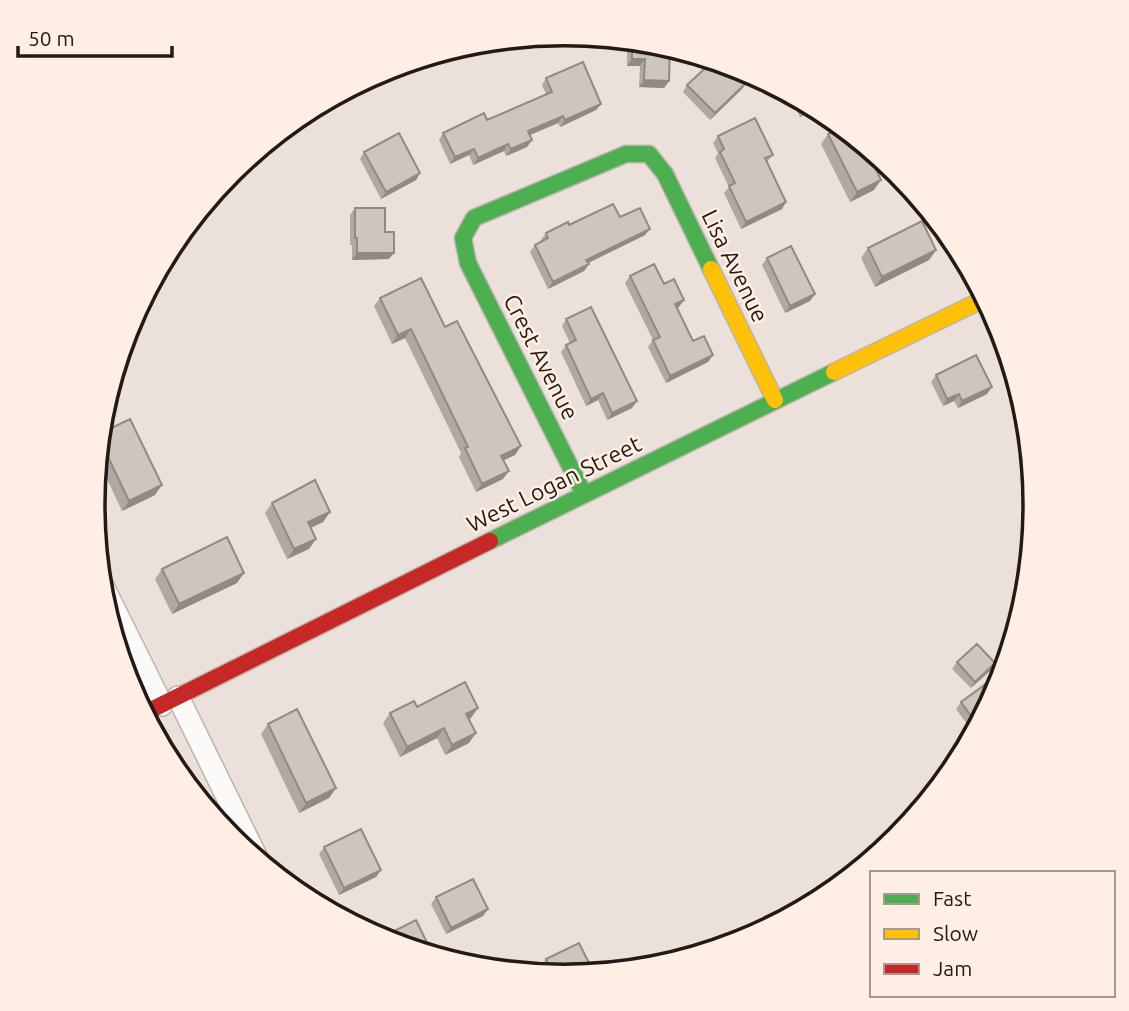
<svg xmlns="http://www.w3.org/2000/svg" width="1129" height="1011" viewBox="0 0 1129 1011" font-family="Ubuntu,sans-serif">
<rect width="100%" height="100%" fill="#ece1da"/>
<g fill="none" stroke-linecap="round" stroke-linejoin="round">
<g stroke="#bcb3ad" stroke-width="24">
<path id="street" d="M99,578l63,127
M178,697l82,167"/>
</g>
<g stroke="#bcb3ad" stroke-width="19">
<path id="fast" d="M584,494l-116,-231 -5,-25 11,-20 152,-64h23l16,20 46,95
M490,541l344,-169"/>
</g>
<g stroke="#bcb3ad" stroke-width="19">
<path id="slow" d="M711,269l64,131
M834,372l152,-74"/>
</g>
<g stroke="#bcb3ad" stroke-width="19">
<path id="jam" d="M143,714l347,-173"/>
</g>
<use href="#street" stroke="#fcfaf9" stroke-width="21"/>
<use href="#fast" stroke="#4caf50" stroke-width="16"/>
<use href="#slow" stroke="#ffc107" stroke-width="16"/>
<use href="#jam" stroke="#c62828" stroke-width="16"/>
</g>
<path fill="#b0a9a3" d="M627,39l30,3 12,39 -5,7 -25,-1 1,-21h-13z
M546,78l55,26 -5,6 -36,17 -2,-4 -28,12 2,5 -5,7 -21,9 -2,-5 -31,14 -4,-10 -19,9 -11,-24 4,-7 44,-13 59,-26 -4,-9z
M747,82l-5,7 -32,31 -27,-28 4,-7z
M787,92l31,16 -18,9z
M828,134l35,10 11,46 -24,12 -29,-58z
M718,136l55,19 -6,7 19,40 -4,7 -41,20 -17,-36 5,-6 -14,-29 3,-5 -5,-10z
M364,152l56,21 -4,7 -35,19 -21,-40z
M355,208l30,24 4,27 -37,1v-15h-2v-30z
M620,217l25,18 -57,28 1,1 -5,7 -36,18 -18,-37 5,-7 7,-4 -1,-1 5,-7 23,-8z
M868,248l68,2 -7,10 -54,27 -14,-29z
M767,258l48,36 -5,7 -25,12 -23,-48z
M630,276l34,8 20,16 -7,8 16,33 20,14 -5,7 -42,21 -18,-36 5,-7 -28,-57z
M380,298l65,29 70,128 -11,5 -1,19 -27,13 -17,-35 2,-4 -56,-115 -13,6 -18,-38z
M566,319l66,89 -25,12 -9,-20 -12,6 -25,-54 5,-7 4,-2 -8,-17z
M936,375l51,19 -29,14 -4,-7 -11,5 -12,-24z
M99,434l56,61 -33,16 -25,-53z
M272,503l58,9 -7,10 -12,6 5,11 -7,10 -22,10 -22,-46z
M162,569l75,14 -65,31 -17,-35z
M957,662l38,1 -4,7 -20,18 -19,-19z
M998,692l-23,43 -19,-26 5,-7z
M417,707l54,11 -2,1v24l-24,12 -8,-17 -37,19 -17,-34 7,-10z
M268,724l68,64 -7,10 -30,15 -38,-79z
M324,847l57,23 -5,7 -37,18 -20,-41z
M436,897l52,12 -5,7 -37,18 -15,-30z
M546,959l18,19 -18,-2 -5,-10z"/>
<path fill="#908a85" d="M632,59h13l-5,7h-13z
M644,80l25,1 -5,7 -25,-1z
M747,82l-5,7 -32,31 5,-7z
M601,104l-5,6 -36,17 5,-7z
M812,105l6,3 -18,9 7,-10z
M563,116l-5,7 -35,15 5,-7z
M532,140l-5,7 -21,9 5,-7z
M508,144l-4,7 -31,14 5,-7z
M474,149l-5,6 -19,9 5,-7z
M420,173l-4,7 -35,19 5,-7z
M881,180l-7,10 -24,12 7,-10z
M786,202l-4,7 -41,20 5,-7z
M650,229l-5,6 -63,31 4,-6z
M936,250l-7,10 -54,27 7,-10z
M357,253h37l-5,6 -37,1z
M589,264l-5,7 -36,18 5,-7z
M815,294l-5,7 -25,12 5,-7z
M684,300l-5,7 -8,4 4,-7z
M411,329l-6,9 -13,6 6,-9z
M137,339l-5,7 -12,6 2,-5z
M713,355l-5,7 -42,21 4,-7z
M992,387l-5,7 -29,14 4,-7z
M603,393l-5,7 -12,6 5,-7z
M959,394l-5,7 -11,5 4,-7z
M637,401l-5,7 -25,12 5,-7z
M521,446l-6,9 -19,9 5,-8z
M509,471l-6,8 -27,13 6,-8z
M162,485l-7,10 -33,16 7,-10z
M330,512l-7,10 -22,10 7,-10z
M316,539l-7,10 -22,10 7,-10z
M244,573l-7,10 -65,31 7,-10z
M995,663l-4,7 -20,18 4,-6z
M478,708l-7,10 -12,6 7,-10z
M444,728l-7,10 -37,19 7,-10z
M476,733l-7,10 -24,12 7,-10z
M336,788l-7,10 -30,15 7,-10z
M381,870l-5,7 -37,18 5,-7z
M488,909l-5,7 -37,18 5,-6z"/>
<path fill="#cdc5be" stroke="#908a85" stroke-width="2" d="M632,40l25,2 13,4 -1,35 -25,-1 1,-21h-13z
M714,60l16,5 17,17 -32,31 -28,-28z
M583,62l18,42 -36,16 -2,-4 -35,15 4,9 -21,9 -3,-5 -30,14 -4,-9 -19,8 -12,-24 41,-20 3,7 65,-28 -6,-14z
M803,100l9,5 -5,2z
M755,118l18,37 -8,3 21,44 -40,20 -17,-36 6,-3 -15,-31 4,-3 -6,-13z
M844,127l19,15 18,38 -24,12 -29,-58z
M399,133l21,40 -34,19 -22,-40z
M613,204l7,13 20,-9 10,21 -64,31 3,4 -36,18 -18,-37 13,-7 -2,-5 22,-11 1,3z
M355,208h30v24h9v21h-37v-15h-2z
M922,221l14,29 -54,27 -14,-29z
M791,246l24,48 -25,12 -23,-48z
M654,264l10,20 10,-5 10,21 -9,4 18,37 11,-5 9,19 -43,21 -17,-36 7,-3 -30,-61z
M421,278l24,49 12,-6 64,125 -20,10 8,15 -27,13 -17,-36 3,-1 -57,-118 -13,6 -18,-37z
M591,307l46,94 -25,12 -9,-20 -12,6 -25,-54 10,-5 -10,-21z
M129,323l8,16 -15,8 6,-23z
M976,355l16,32 -30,14 -3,-7 -12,5 -11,-24z
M130,419l32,66 -33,16 -30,-63v-4z
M315,480l15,32 -22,10 8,17 -22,10 -22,-46z
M227,537l17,36 -65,31 -17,-35z
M977,644l18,19 -20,19 -18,-20z
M990,681l8,11 -19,35 -18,-25z
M465,682l13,26 -12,6 10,19 -24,12 -8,-17 -37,19 -17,-34 24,-12 3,6z
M297,709l39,79 -30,15 -38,-79z
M361,829l20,41 -37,18 -20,-41z
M473,879l15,30 -37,19 -15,-31z
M416,920l18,37 -51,-15 -5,-3z
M579,943l16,32 -31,3 -10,-1 -8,-18z"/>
<g text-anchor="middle" stroke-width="5" stroke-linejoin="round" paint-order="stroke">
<g font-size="23" fill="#211a15" stroke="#ffeee3">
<text transform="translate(735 266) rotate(64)" y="8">Lisa Avenue</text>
<text transform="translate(541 357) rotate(63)" y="8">Crest Avenue</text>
<text transform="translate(554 484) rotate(-26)" y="8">West Logan Street</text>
</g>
</g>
<path d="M0 0H1129V1011H0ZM105 505a459 459 0 1 1 918 0a459 459 0 1 1-918 0Z" fill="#ffeee3" fill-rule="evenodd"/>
<path fill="none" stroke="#211a15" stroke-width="3.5" d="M105 505a459 459 0 1 1 918 0a459 459 0 1 1-918 0Z"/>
<rect x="870" y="871" width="245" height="126" fill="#ffeee3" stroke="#a69991" stroke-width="2"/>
<rect x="884" y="894" width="35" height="10" fill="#4caf50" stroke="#a69991" stroke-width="2"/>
<text x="933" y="906" font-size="21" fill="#211a15">Fast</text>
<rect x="884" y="929" width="35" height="10" fill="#ffc107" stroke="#a69991" stroke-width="2"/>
<text x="933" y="941" font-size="21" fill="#211a15">Slow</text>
<rect x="884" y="964" width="35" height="10" fill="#c62828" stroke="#a69991" stroke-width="2"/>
<text x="933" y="976" font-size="21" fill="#211a15">Jam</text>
<path d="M18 46v10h154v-10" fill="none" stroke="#211a15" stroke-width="3.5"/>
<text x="28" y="46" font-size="21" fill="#211a15" stroke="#ffeee3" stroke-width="5" paint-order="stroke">50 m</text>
</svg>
